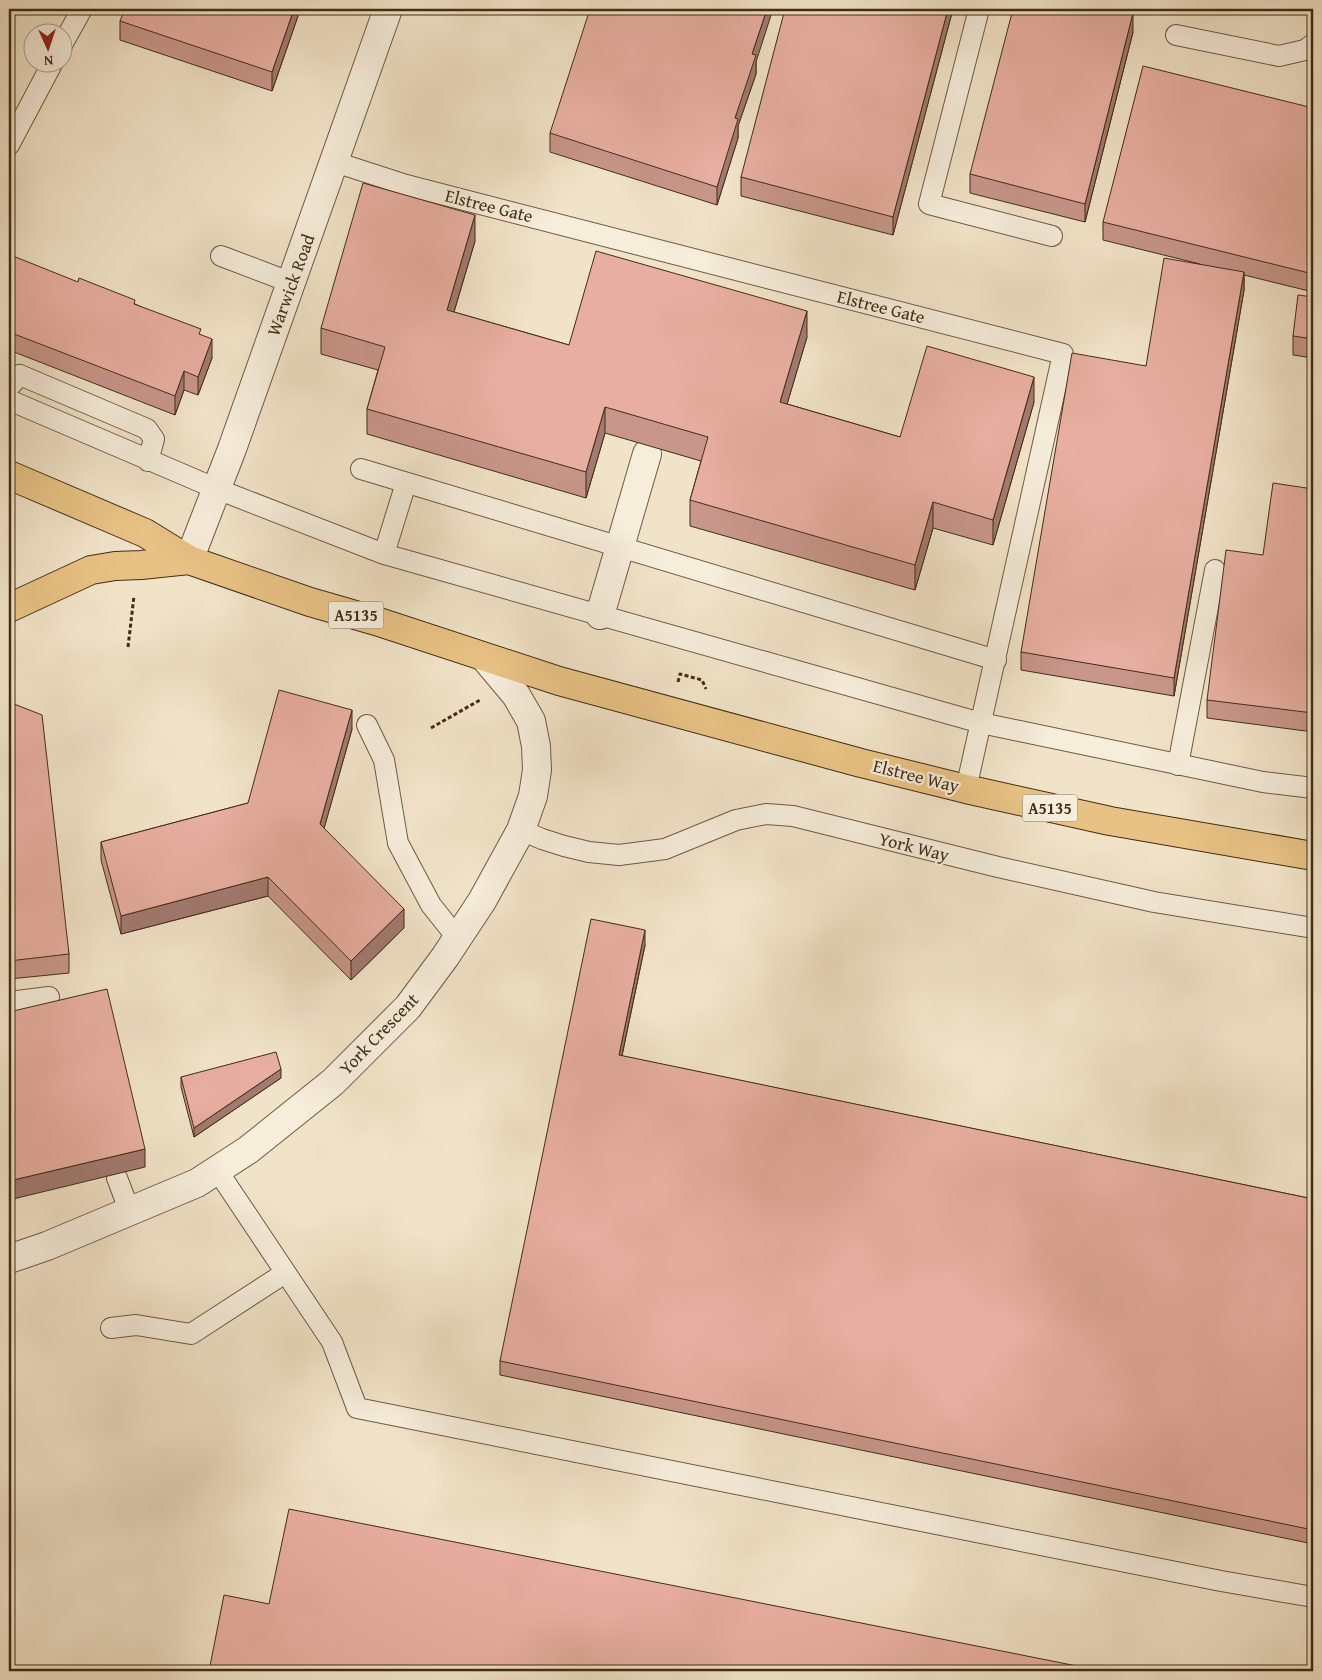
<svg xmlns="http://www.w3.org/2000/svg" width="1322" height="1680" viewBox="0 0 1322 1680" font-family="'Gentium Book Plus',serif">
<rect width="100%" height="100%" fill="#f1e3c8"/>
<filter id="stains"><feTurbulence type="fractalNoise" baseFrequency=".004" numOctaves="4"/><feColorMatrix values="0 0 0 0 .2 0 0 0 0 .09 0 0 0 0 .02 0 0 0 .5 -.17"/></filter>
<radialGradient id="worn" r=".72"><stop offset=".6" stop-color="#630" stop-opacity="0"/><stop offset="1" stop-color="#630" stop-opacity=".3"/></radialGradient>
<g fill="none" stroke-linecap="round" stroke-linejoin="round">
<g stroke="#6e5a42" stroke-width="22">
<path id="service" d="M979,9l-50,195 123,32
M1176,35l103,21 26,-6 8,-6
M62,45l20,-36
M9,145l44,-83
M335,162l71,23 657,169 -97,435
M221,256l71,27
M9,387l11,-12 127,54 7,10 -6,22
M9,400l208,89 167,65 597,169 282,59 50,6
M361,469l635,191
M384,554l22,-71
M367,725l17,35 14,83 33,62 27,34
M1178,765l37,-195
M521,830l21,9 22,7 25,6 30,3 46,-6 71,-29 30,-6 27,2 205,51 156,35 159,26
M9,1002l40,-5
M217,1170l115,172 25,66 864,173 92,16
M117,1178l13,34
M111,1328l25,-3 55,9 94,-61"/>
</g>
<g stroke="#6e5a42" stroke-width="30">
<path id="pedestrian" d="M600,615l47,-161"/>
</g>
<g stroke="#6e5a42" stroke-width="30">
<path id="minor" d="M189,560l43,-111 156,-440
M9,1259l38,-13 150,-63 51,-33 85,-68 75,-75 37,-50 37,-56 39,-71 12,-34 4,-26 -1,-24 -5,-25 -15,-26 -31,-37"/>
</g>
<g stroke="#422d15" stroke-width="30">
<path id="primary" d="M9,475l136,58 44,27 121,42 66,19 183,60 302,82 105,26 144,32 203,35
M9,608l82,-38 24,-4 26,-1 48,-5"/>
</g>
<path stroke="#422d15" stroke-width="3" stroke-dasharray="4 2.5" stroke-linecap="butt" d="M128,647l6,-51
M678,682l2,-8 22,6 4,9
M431,728l49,-28"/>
<use href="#service" stroke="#f6eddb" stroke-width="20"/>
<use href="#pedestrian" stroke="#f6eddb" stroke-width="28"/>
<use href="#minor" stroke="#f6eddb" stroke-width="28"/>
<use href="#primary" stroke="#e8c284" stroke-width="28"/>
</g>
<path fill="#c8968a" stroke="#422d15" d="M298,9v7l-26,75 -152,-51v-19z
M953,9l-60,226 -152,-39v-19z
M1133,32l-48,190 -115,-29v-19z
M756,62v12l-18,52v12l-21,67 -167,-53v-19z
M1313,108v184l-69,-17v15l-70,406 -153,-26v-18l125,-286 54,-102 -97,-24v-18z
M475,241l-21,71 115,33 238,-8 -20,67 113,33 134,-35 -41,143 -60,-17 -18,62 -225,-64v-26l11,-39 -96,-28 -19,65 -219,-64v-25l11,-39 -57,-16v-26z
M9,259l126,45 66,31 11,23 -14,37 -14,-5 -9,25 -166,-65z
M1313,297v61l-20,-3v-19z
M1313,489v243l-106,-14v-18l56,-145z
M9,702l60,252v19l-60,6z
M352,729l-28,99 80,100 -53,52 -83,-84 -147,38 -20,-74v-18l147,-39z
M645,945l-23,111 691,143v345l-813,-169v-14z
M181,1077l100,1 -87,59 -13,-50z"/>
<path fill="#a27a71" stroke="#422d15" d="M294,9h4v7l-26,75v-19z
M767,9h6l-17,53v12l-18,52v12l-21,67v-18l35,-133z
M948,9h5l-60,226v-18z
M1133,13v19l-48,190v-18z
M475,215v26l-28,94v-25z
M1244,272v18l-70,406v-18z
M807,311v26l-27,91v-26z
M212,339v19l-14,37v-18z
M184,371v19l-9,25v-19z
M1034,377v25l-41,143v-25z
M605,407v26l-19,65v-26z
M933,502v26l-18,62v-25z
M352,710v19l-32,114v-19z
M268,877v19l-147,38v-18z
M404,909v19l-53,52v-19z
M645,930v15l-26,124v-14z
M281,1069v9l-87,59v-9z
M145,1149v18l-136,33v-19z"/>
<path fill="#e8aea1" stroke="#422d15" d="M125,9h169l-22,63 -152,-51z
M590,9h177l-15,45 4,1 -21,63 3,1 -21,68 -167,-54z
M785,9h163l-55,208 -152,-40z
M1013,9h102l18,4 -48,191 -115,-30z
M1143,66l170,42v166l-210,-52z
M363,183l112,32 -28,95 122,35 27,-94 211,60 -27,91 120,35 27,-91 107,31 -41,143 -60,-18 -18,63 -225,-65 18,-63 -103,-30 -19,65 -219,-63 18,-62 -64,-19z
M13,256l65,26 1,-4 56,22 -1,4 67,25 -2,5 13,5 -14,38 -14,-6 -9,25 -166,-64v-73l2,1z
M1164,258l80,14 -70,406 -153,-26 51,-299 74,13z
M1298,295l15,2v42l-20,-3z
M1273,483l40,6v224l-106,-13 19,-150 37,5z
M279,690l73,20 -32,114 84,85 -53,52 -83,-84 -147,39 -20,-74 147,-39z
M9,702l33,13 27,239 -60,7z
M591,919l54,11 -26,125 694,144v331l-813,-169z
M107,989l38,160 -136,32v-169z
M276,1052l5,17 -87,59 -13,-51z
M289,1509l813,162h-893l15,-76 45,9z"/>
<g text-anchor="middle" stroke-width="4.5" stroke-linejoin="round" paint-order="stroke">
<g fill="#f6eddb" stroke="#786750" stroke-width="1">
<rect x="328.5" y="601.5" width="55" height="27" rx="4"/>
<rect x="1022.5" y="794.5" width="55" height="27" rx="4"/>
</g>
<g font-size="16" font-weight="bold" fill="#422d15">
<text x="356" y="621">A5135</text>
<text x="1050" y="814">A5135</text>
</g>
<g font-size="18" fill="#422d15" stroke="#f6eddb">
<text transform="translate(489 206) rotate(14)" y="6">Elstree Gate</text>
<text transform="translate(291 285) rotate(-70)" y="6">Warwick Road</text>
<text transform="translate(881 307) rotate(14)" y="6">Elstree Gate</text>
<text transform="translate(916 776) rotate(14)" y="6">Elstree Way</text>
<text transform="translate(914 847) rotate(14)" y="6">York Way</text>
<text transform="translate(379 1034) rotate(-46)" y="6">York Crescent</text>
</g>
</g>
<rect width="1322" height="1680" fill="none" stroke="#f1e3c8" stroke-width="30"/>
<rect x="10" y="10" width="1302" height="1660" fill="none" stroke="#422d15" stroke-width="2.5"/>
<rect x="15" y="15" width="1292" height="1650" fill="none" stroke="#422d15"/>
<g transform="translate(48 48) rotate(177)"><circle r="24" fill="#f6eddb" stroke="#aea08c"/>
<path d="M0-4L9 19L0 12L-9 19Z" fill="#8f2418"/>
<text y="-8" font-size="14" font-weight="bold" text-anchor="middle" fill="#422d15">N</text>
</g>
<rect width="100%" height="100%" filter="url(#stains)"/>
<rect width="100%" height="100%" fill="url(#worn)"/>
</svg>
